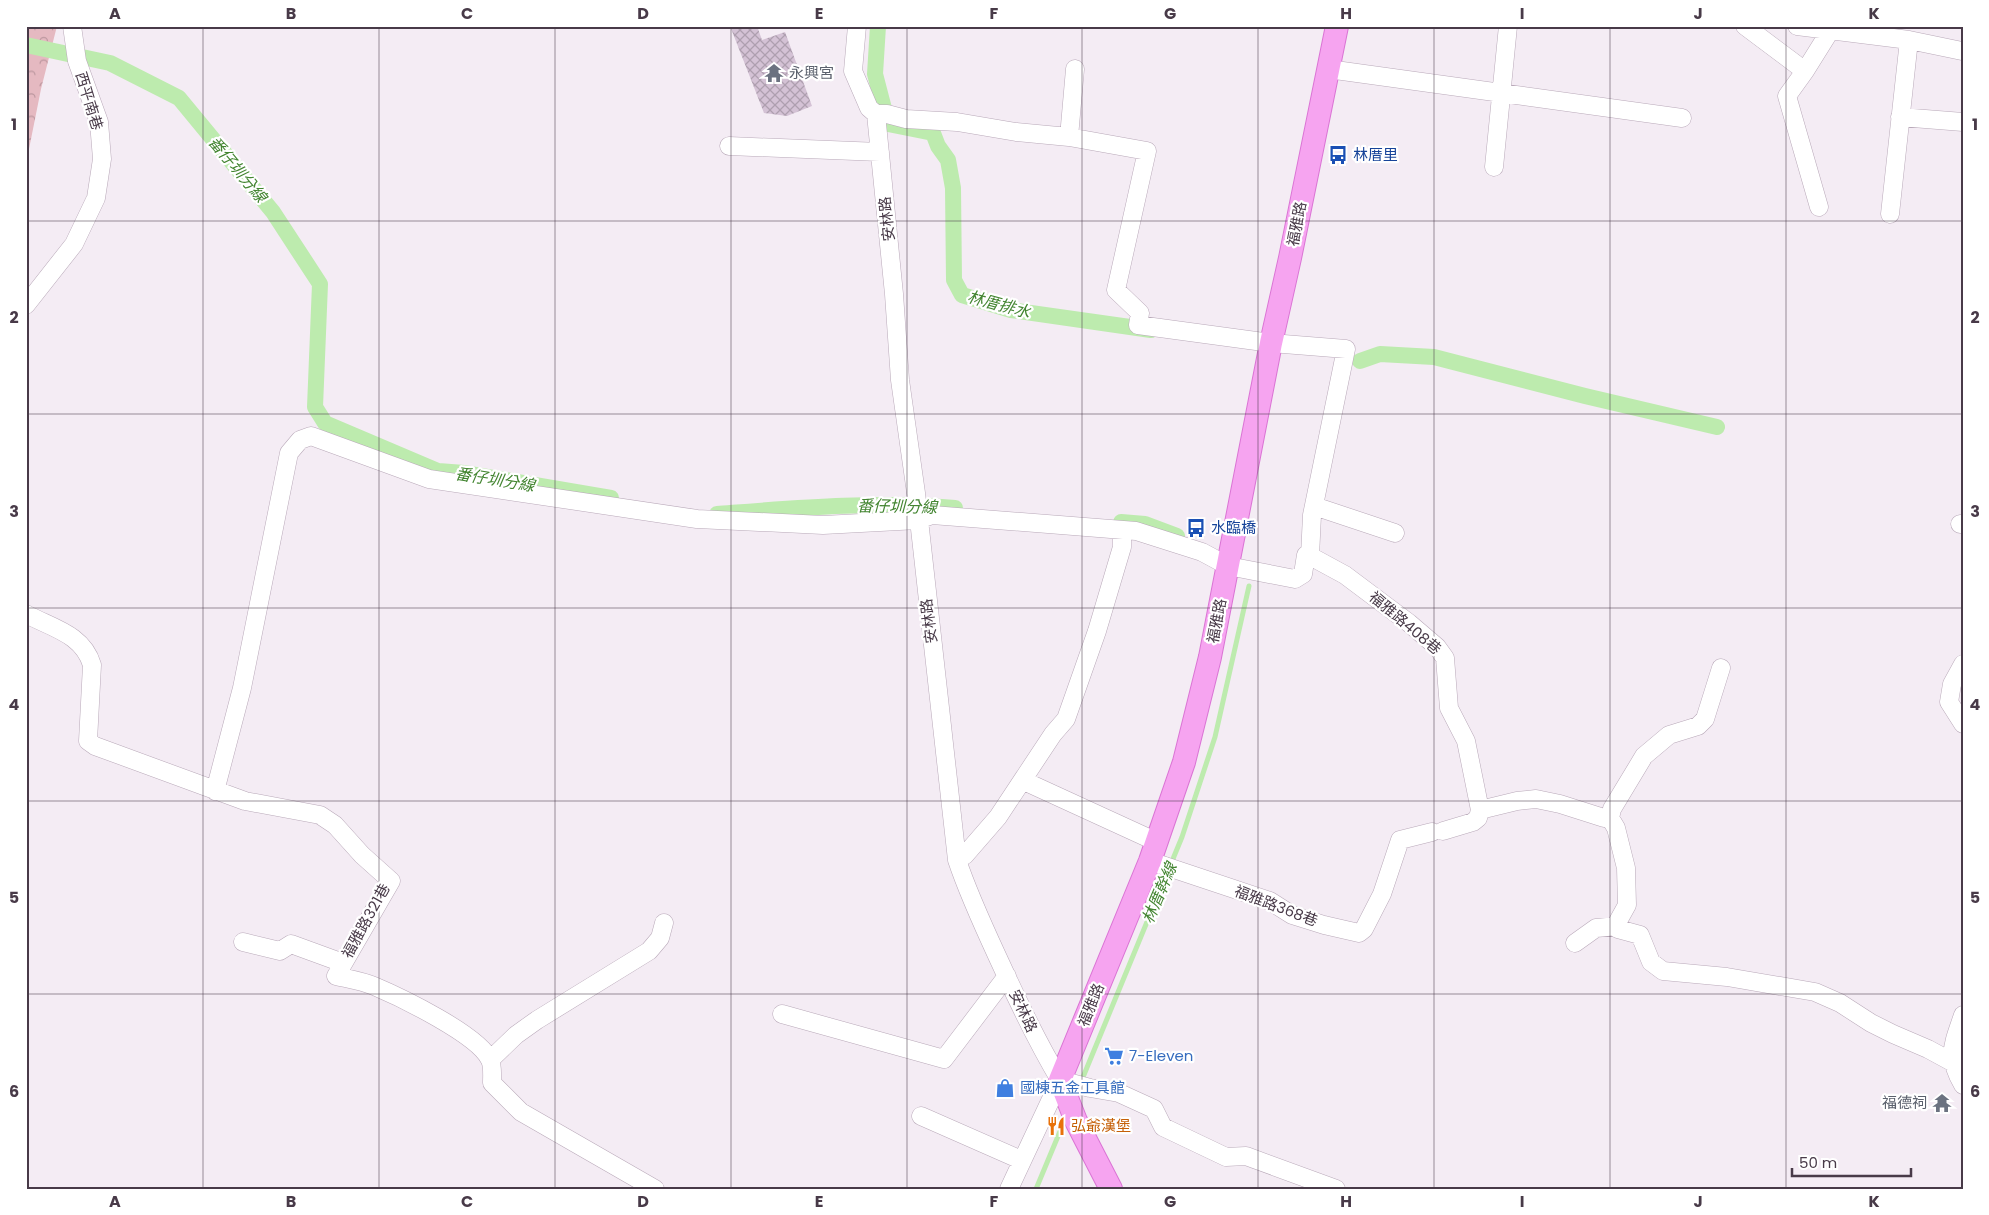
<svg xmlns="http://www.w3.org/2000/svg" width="1989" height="1215" viewBox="0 0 1989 1215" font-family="Poppins,'Noto Sans TC',sans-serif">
<defs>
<pattern id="park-crowns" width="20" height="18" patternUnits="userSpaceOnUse" patternTransform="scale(1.25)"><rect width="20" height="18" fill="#e5b9c1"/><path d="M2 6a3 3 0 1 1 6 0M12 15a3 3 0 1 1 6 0" fill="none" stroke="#bc979f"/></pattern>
<pattern id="building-cross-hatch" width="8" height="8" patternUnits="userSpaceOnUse" patternTransform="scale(1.25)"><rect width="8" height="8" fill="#d4c2d5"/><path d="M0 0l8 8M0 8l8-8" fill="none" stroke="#ae9faf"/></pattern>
</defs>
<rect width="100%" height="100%" fill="#f4ecf4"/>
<path fill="url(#park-crowns)" d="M26,26h31l-16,63 -15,75z"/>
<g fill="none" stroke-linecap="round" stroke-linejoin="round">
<path stroke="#bdebae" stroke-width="5" d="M1081,1082l101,-245 33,-100 34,-151
M1036,1189l30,-72"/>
<path stroke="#bdebae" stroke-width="16" d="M878,26l-3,48 13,50 45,9 5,13 10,14 5,28 1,92 8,15 49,15 140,20
M26,45l84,18 69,35 94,114 47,72 -5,123 10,16 113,48 26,2 147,25
M1360,361l20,-7 54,3 151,39 132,31
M717,514c79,-6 158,-13 238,-6
M1121,522l24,2 32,12"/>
</g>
<path fill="url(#building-cross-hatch)" d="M730,26h27l5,14 23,-8 27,74 -25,10 -23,-3z
M1944,1094l6,5 -9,12 -7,-5z"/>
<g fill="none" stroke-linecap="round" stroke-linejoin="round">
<g stroke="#b9a9b9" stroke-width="19">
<path id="minor" d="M857,26l-4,45 16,37 7,6 18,180 6,86 16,113 41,367c13,39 31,76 48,113 17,37 34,72 55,107
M1745,26l60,45
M1797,26l112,14 53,11
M1328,69l354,49
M876,114h11l19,5 51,3 59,10 53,5 78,14 -31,139 24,23 -2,12 133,18 75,6 -34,166 -2,41
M1900,117l63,5
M1069,137l6,-68
M729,146l151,6
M1494,167l14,-141
M1819,207l-32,-111 18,-25 25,-40
M1890,214l19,-174
M26,305l48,-61 22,-46 6,-39 -3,-37 -22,-61 -5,-35
M1314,506l81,27
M1960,524h3
M26,614c26,14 57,20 66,51l-4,76 7,5 150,55 75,14 15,10 27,30 29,26 -55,95c13,3 26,5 38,10 26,11 105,49 116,74 3,6 2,17 2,23l29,29 134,77
M1963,664l-11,20 -3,18 14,22
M1024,781l133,61
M215,791l27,-103 47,-235 11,-13 11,-4 118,43 268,40 126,6 95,-5 14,-5 204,16 66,21 26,14 67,13 8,-5 3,-19 4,1 35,19 64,48 28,24 8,11 4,50 17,33 14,69 37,-9 19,-2 24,5 44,14h6l6,10 10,40 1,37 -10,18 1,3
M1610,818l2,-9 32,-53 25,-21 29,-9 7,-7 16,-51
M1443,831l30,-9 5,-4 2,-8
M957,860l8,-5 33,-38 55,-83 13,-15 31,-88 25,-84v-17
M1150,861l120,40 22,14 32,10 35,8 5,-4 18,-35 18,-54 32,-8
M243,942l37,9 11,-7 52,19
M1575,943l21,-15 22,-2v3l22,6 11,27 12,9 64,6 88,15 25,11 31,20 22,11 35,15 24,13
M782,1014l162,45 63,-83
M1963,1015c-10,30 -17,41 0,70
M490,1060l26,-25 21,-15 112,-69 11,-13 4,-15
M1060,1080l30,8 29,5 35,16 9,18 63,30 20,-1 90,33
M921,1116l100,44
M1009,1189l51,-109"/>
</g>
<g stroke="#da74d4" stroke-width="24">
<path id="major" d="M1111,1189l-35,-68 -16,-41 90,-219 34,-99 26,-105 61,-314 19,-85 47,-232"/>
</g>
<use href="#minor" stroke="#fff" stroke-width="18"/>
<use href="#major" stroke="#f6a4f0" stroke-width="22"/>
</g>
<path fill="none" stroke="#483a48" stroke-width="1" stroke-opacity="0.55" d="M203,26v1163M379,26v1163M555,26v1163M731,26v1163M907,26v1163M1082,26v1163M1258,26v1163M1434,26v1163M1610,26v1163M1786,26v1163M26,221h1937M26,414h1937M26,608h1937M26,801h1937M26,994h1937"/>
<defs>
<g id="temple-bare" transform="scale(1.5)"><path d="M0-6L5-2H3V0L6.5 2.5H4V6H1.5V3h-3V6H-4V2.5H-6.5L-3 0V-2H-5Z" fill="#6b7280" stroke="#fff" stroke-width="2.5" paint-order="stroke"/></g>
<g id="bus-bare" transform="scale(1.5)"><path d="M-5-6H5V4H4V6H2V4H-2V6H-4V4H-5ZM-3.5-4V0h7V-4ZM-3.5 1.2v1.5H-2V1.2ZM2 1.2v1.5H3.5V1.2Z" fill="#1a4fb4" stroke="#fff" stroke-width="2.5" paint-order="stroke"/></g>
<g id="supermarket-bare" transform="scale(1.5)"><path d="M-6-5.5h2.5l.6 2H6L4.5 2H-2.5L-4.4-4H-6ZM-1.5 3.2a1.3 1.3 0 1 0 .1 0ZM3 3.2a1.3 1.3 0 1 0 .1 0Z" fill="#3f7fe0" stroke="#fff" stroke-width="2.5" paint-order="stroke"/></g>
<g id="shop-bare" transform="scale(1.5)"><path d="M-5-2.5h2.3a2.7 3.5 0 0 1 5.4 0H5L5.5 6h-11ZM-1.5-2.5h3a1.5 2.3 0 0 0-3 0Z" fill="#3f7fe0" stroke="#fff" stroke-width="2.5" paint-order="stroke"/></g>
<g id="restaurant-bare" transform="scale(1.5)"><path d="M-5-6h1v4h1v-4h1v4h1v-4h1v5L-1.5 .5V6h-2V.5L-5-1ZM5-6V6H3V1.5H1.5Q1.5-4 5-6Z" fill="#e8710a" stroke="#fff" stroke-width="2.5" paint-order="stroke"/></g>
</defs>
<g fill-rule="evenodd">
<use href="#temple-bare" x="774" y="73"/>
<use href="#bus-bare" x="1338" y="155"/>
<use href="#bus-bare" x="1196" y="528"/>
<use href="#supermarket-bare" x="1114" y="1056"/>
<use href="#shop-bare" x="1005" y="1088"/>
<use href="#temple-bare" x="1942" y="1103"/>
<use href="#restaurant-bare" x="1056" y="1126"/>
</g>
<g text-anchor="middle" stroke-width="4.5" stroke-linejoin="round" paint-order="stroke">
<g font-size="15" fill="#5b616d" stroke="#fff" text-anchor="start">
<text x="789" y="78">永興宮</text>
<text x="1927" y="1108" text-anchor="end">福德祠</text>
</g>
<g font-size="15" fill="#483a48" stroke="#fff">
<text transform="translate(89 101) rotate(73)" y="5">西平南巷</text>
<text transform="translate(887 219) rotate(-96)" y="5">安林路</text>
<text transform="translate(1297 224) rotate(-79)" y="5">福雅路</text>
<text transform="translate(929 621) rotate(-97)" y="5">安林路</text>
<text transform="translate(1217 621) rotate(-79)" y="5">福雅路</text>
<text transform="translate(1405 623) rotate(40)" y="5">福雅路408巷</text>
<text transform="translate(1276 906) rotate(21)" y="5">福雅路368巷</text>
<text transform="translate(366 921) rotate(-61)" y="5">福雅路321巷</text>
<text transform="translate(1091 1005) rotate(-68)" y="5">福雅路</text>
<text transform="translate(1023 1011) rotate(65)" y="5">安林路</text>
</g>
<g font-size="15" fill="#164399" stroke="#fff" text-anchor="start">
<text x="1353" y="160">林厝里</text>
<text x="1211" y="533">水臨橋</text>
</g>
<g font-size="15" fill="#366cbe" stroke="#fff" text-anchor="start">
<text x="1129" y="1061">7-Eleven</text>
<text x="1020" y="1093">國棟五金工具館</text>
</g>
<g font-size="15" fill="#c56008" stroke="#fff" text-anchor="start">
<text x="1071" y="1131">弘爺漢堡</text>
</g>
<g font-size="16" font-style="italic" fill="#438531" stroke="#fff">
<text transform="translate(238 169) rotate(50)" y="6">番仔圳分線</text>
<text transform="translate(999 304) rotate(15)" y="6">林厝排水</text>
<text transform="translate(495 479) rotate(9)" y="6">番仔圳分線</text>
<text transform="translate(897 506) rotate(1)" y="6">番仔圳分線</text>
<text transform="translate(1159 893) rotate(-67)" y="6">林厝幹線</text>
</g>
</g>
<rect width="1989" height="1215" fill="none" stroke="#ffffff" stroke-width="55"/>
<path d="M1792 1168v8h119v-8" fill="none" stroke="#483a48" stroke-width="2.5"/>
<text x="1799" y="1168" font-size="15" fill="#483a48" stroke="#ffffff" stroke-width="4" paint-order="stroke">50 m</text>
<rect x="28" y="28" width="1934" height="1160" fill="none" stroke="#483a48" stroke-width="2"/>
<g font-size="16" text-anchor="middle" font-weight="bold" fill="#483a48">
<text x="115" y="19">A</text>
<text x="291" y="19">B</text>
<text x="467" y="19">C</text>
<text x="643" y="19">D</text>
<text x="819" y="19">E</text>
<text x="994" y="19">F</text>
<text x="1170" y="19">G</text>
<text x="1346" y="19">H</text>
<text x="1522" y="19">I</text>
<text x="1698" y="19">J</text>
<text x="1874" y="19">K</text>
<text x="14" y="130">1</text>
<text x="1975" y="130">1</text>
<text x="14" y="323">2</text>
<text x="1975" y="323">2</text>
<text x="14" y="517">3</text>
<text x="1975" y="517">3</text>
<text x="14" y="710">4</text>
<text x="1975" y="710">4</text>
<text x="14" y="903">5</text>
<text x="1975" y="903">5</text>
<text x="14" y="1097">6</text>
<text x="1975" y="1097">6</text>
<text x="115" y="1207">A</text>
<text x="291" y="1207">B</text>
<text x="467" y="1207">C</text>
<text x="643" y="1207">D</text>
<text x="819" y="1207">E</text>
<text x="994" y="1207">F</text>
<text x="1170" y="1207">G</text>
<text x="1346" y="1207">H</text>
<text x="1522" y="1207">I</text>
<text x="1698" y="1207">J</text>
<text x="1874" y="1207">K</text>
</g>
</svg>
